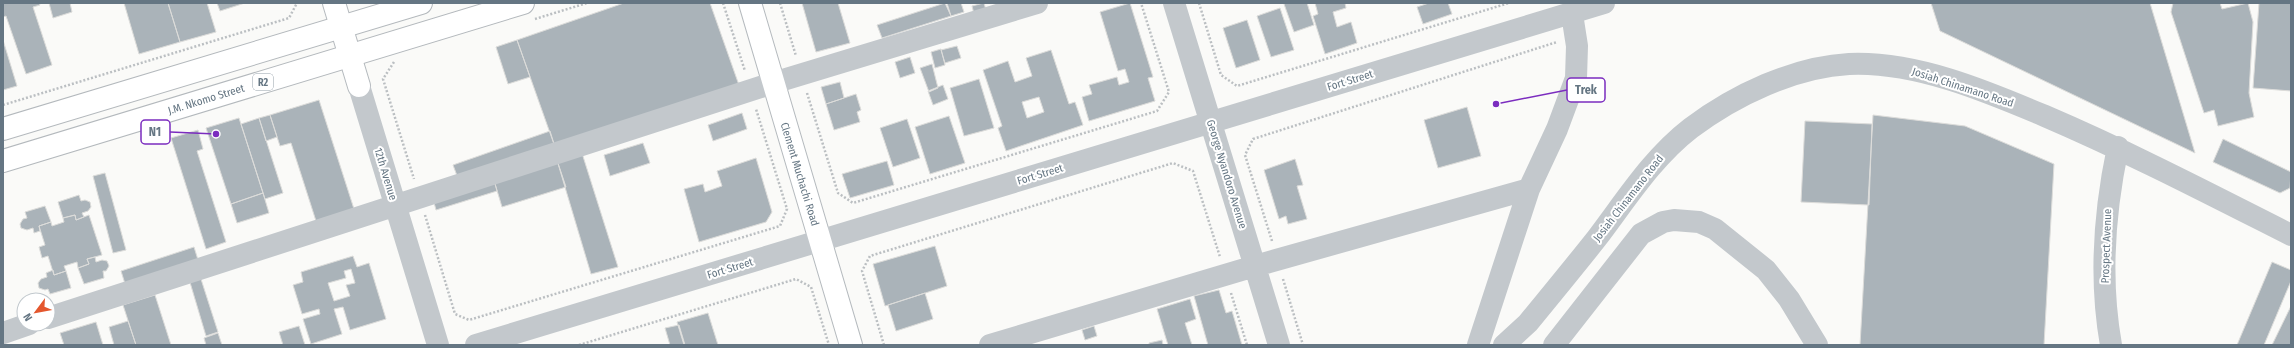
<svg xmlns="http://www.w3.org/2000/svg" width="2294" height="348" viewBox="0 0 2294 348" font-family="'Fira Sans Condensed',sans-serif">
<rect width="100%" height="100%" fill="#fafaf8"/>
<path fill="#aab3b9" stroke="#dcdcda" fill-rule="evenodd" d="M3,3h36l1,2 -7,2 19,58 -26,9 -20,-58 -3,1z
M49,3h21l2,9 -19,6z
M124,3h44l12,39 -41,12z
M168,3h39l9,29 -36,10z
M217,3h28l-25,8z
M624,3h86l30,85 -185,59 -38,-107z
M802,3h36l12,40 -34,9z
M945,3l6,13 -69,22 -5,-13z
M947,3h14l3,9 -13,4z
M984,3l3,11 -12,4 -3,-12z
M1130,3l23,74 -5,1 7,23 -66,20 -7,-24 10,-3 -3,-9 28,-8 2,8 10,-3 -4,-13 -7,2 -18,-59z
M1287,3h20l7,22 -20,7 -10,-28z
M1315,3h30l1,5 -13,4 4,15 14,-5 6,21 -32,11 -12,-38 5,-2z
M1429,3h19l4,11 -29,10 -6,-17z
M1931,3h219l45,150 -255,-122z
M2173,3h47l2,6 26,-6 5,19 -4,71 5,24 -36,9 -4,-16 -10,3 -33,-101z
M2259,3h32v88l-38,-3z
M1280,8l14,42 -23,7 -14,-41z
M1247,20l13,40 -24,8 -13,-40z
M3,40l14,46 -14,4z
M517,40l13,37 -22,7 -12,-37z
M957,46l4,12 -16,5 -4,-13z
M941,49l4,16 -10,3 -4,-16z
M1051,50l18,54 6,-2 8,23 -77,26 -8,-23 4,-2 -19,-56 25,-9 7,21 17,-6 -6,-18zM1039,97l5,15 -17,6 -5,-16z
M910,57l5,16 -15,5 -5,-16z
M932,64l6,24 -9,4 -9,-24z
M979,79l15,49 -30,8 -14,-48z
M840,82l4,16 -18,6 -5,-17z
M943,85l5,14 -15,6 -5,-14z
M856,94l5,16 -4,2 3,10 -26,8 -8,-26z
M319,100l35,109 -38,12 -25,-78 -11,3 -10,-31z
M1467,107l14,49 -43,12 -14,-48z
M742,113l5,16 -34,12 -5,-16z
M270,115l7,22 -11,4 -7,-23z
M1873,115l92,11 89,38 -10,181h-184z
M949,116l16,47 -35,11 -15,-47z
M239,118l24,75 -32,11 -25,-76z
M259,118l24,75 -18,6 -24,-75z
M907,119l13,39 -27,9 -13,-39z
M1805,121l67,3 -3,81 -68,-3z
M198,130l5,19 -6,2 29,91 -20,7 -35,-111z
M550,131l5,16 -96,34 -6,-16z
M2223,139l68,33 -1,16 -10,5 -67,-31z
M643,143l7,20 -40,13 -6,-21z
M581,150l37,117 -27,7 -35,-117z
M556,157l10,30 -64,20 -9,-30z
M756,158l16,54 -6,10 -67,20 -15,-53 19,-5 2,8 17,-6 -5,-15z
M1295,159l8,26 -6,1 10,33 -19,5 -2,-8 -7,3 -15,-49z
M887,161l7,24 -44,13 -8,-24z
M105,173l21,77 -13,3 -20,-77z
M493,177l4,14 -61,19 -4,-15z
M263,193l6,20 -32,10 -6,-19z
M79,195l2,6 4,-1 5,2 1,5 -3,4 -6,2 2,4 -8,3 -1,-5 -12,3 -5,-16z
M45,206l6,16 -12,4 1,5 -6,2 -1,-5 -6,2 -6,-2 -1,-4 3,-5 4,-1 -2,-6z
M75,215l1,5 13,-5 13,40 -15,4 2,5 -11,4 -1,-6 -13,4 2,5 -12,4 -6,-19 -6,2 -3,-11 6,-2 -6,-19 12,-4 1,4 12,-4 -1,-4z
M935,246l12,40 -62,20 -12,-42z
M194,247l5,16 -73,24 -5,-16z
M353,256l4,11 12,-4 17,56 -36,11 -7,-23 -9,2 8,25 -31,10 -8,-25 17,-5 -1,-5 -17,5 -9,-29 10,-3 -2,-10zM351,269l4,14 -9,2 4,11 -16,5 -6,-18 18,-5 -2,-7z
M95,257l1,5 6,-2 5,1 2,5 -3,5h-3l1,7 -20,6 -6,-16 11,-4 -2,-5z
M2272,262l19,8v11l-27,64h-27z
M53,270l1,5 12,-4 5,17 -21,6 -2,-5 -3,1 -6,-2 -1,-5 3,-4 6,-2 -1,-4z
M200,276l18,56 -12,4 -17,-57z
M1219,290l7,23 6,-2 10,34h-34l-14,-49z
M925,293l8,26 -37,12 -8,-26z
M155,295l16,50h-35l-13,-40z
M1190,299l6,20 -11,4 7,22h-24l-11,-36z
M2291,306v39h-19z
M708,313l10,32h-34l-7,-23z
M128,321l8,24h-22l-5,-18z
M96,322l7,23h-39l-4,-12z
M679,325l6,20h-15l-5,-17z
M299,326l6,19h-22l-4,-13z
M1094,326l3,10 -12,4 -3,-10z
M218,333l4,12h-16l-2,-7z
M1162,340l1,5h-14v-2z"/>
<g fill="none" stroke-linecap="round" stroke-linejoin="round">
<g stroke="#b5babe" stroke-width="24">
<path id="major" d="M334,3l25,83
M750,3l101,342"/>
</g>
<g stroke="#b4b9bd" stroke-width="24">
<path id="highway" d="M3,129l418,-126
M3,161l520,-158"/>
</g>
<path stroke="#bbbfc2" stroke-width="2.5" stroke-dasharray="2 2" stroke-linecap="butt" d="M723,3l22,68
M780,3l16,53
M1199,3l22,72 16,11 272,-83
M535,19l52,-16
M394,62l-11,17 31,100
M807,93l31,100 15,10 304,-92 12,-19 -28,-89
M3,105l286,-87 8,-15
M425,215l30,99 14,6 311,-94 7,-17 -31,-100
M1272,241l-27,-86 8,-16 304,-97
M1283,279l20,66
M1231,293l16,52
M579,345l217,-66 15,8 18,58
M884,345l-22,-74 8,-15 303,-93 20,8 27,86"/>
<path stroke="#c3c8cc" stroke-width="22" d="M1174,3l105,342
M359,86l79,259
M48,318l725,-235 264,-80
M3,333l26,-9
M476,345l1128,-342
M990,345l265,-79 274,-77
M1478,345l51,-156 28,-60 19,-51 1,-32 -5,-32
M1504,345l24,-22c23,-28 46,-56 69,-85 29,-38 55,-80 94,-110 44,-33 103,-61 158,-64 66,-3 137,27 196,52 84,36 165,78 246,119
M1554,345l87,-111 22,-12 11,-2 25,2 16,7 51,41 23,29 28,46
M2111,345c-12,-67 -7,-132 7,-198"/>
<use href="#major" stroke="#fff" stroke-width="22"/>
<use href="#highway" stroke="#fff" stroke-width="22"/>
</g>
<g text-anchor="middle" stroke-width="4" stroke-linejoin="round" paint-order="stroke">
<rect fill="#fff" stroke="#939fa8" stroke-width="1" x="253" y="74" width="20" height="16" rx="3"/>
<g font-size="10" font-weight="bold" fill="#657683">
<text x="263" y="86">R2</text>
</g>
<g font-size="11" fill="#657683" stroke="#fff">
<text transform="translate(1350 80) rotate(-17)" y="4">Fort Street</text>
<text transform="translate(1963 87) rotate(18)" y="4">Josiah Chinamano Road</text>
<text transform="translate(206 99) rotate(-17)" y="4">J.M. Nkomo Street</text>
<text transform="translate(386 174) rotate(73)" y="4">12th Avenue</text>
<text transform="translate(800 174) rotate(73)" y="4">Clement Muchachi Road</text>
<text transform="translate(1040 174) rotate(-17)" y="4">Fort Street</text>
<text transform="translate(1227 174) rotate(73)" y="4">George Nyandoro Avenue</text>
<text transform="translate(1628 198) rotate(-52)" y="4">Josiah Chinamano Road</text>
<text transform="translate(2106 246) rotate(-88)" y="4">Prospect Avenue</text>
<text transform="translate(730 268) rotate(-17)" y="4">Fort Street</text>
</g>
</g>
<path fill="none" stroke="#7b2cbf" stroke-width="1.5" d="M1496 104L1567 90M216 134L170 132"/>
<g fill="#7b2cbf" stroke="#fff" stroke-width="1.5">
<circle cx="1496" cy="104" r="4"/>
<circle cx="216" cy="134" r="4"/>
</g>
<g fill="#fff" stroke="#7b2cbf" stroke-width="1.5">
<rect x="1567" y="78" width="38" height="24" rx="4"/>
<rect x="141" y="120" width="29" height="24" rx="4"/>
</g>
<g font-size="12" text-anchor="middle" font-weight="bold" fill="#657683">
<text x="1586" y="94">Trek</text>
<text x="155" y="136">N1</text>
</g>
<rect width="2294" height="348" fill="none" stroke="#657683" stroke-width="8"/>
<g transform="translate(36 312) rotate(238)"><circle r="19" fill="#ffffff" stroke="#c1c8cd"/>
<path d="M0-3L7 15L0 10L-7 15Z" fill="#e4572e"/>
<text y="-6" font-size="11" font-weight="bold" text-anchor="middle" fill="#657683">N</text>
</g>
</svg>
